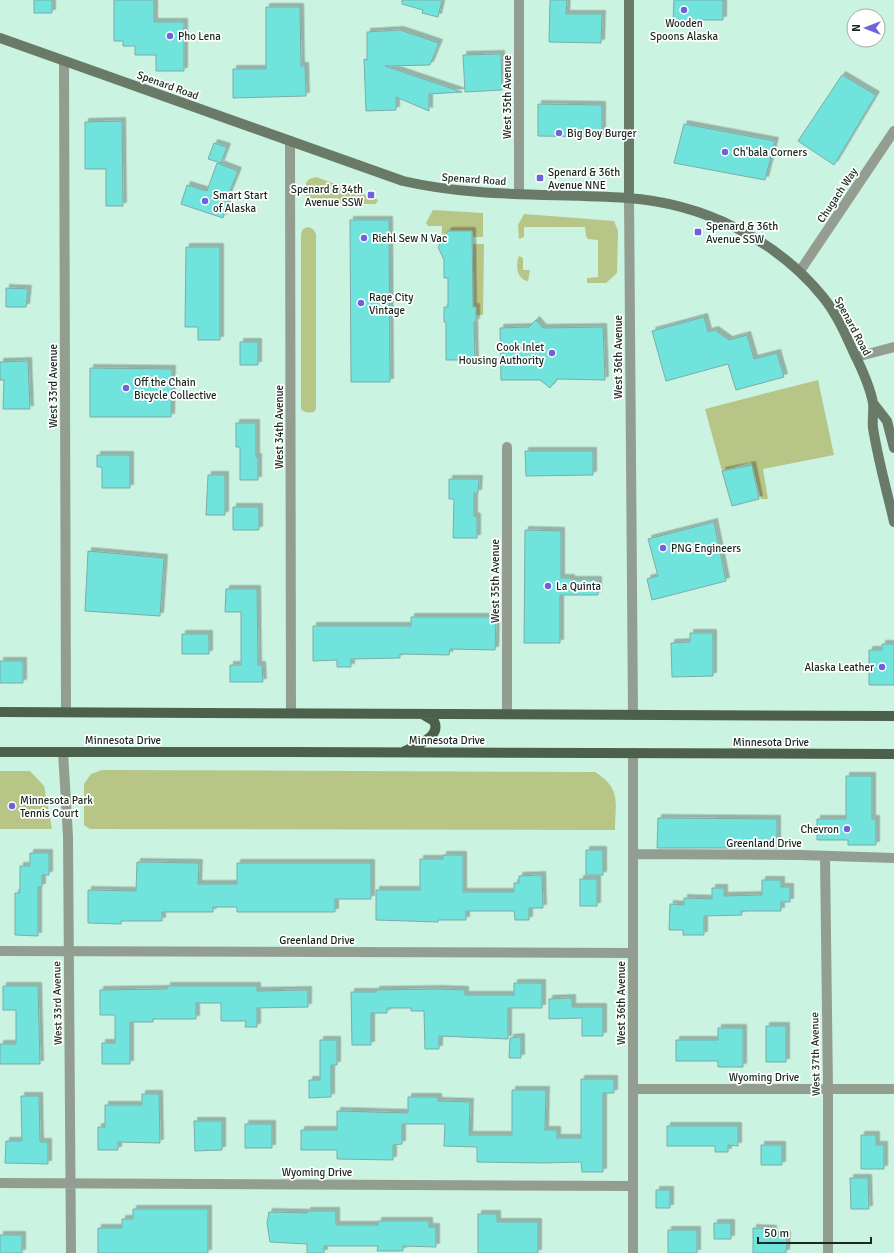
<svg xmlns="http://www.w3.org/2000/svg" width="894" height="1253" viewBox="0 0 894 1253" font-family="Signika,sans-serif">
<defs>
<filter id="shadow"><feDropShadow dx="3.5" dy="-3.5" stdDeviation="0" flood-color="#0004"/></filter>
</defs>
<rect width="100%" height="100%" fill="#cbf3e1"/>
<path fill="#b7c586" d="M316,177l61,22 1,2 -3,3 -64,-1 -5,-5v-15l3,-4z
M433,210l50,3v24h-10l-1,-6h-22l3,11 -11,-2v-14h-14l-2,-3z
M524,214l90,7 4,10 -1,42 -11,10h-19v-5l11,-1v-37l-10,-1 -2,-3 -1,-9h-61v10l-5,2 -1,-14z
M308,227l5,2 3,5v175l-2,3c-6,1 -9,1 -13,-3v-175l2,-5z
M473,244h11l-1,71h-7v-8h-3z
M519,256l4,2v12h7l-2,11c-11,-1 -13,-16 -9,-25z
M818,380l16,75 -71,14 5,30h-7l-10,-37 -29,9 -17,-62z
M102,770l493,2c27,17 20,30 20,58l-525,-1 -6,-4v-41l7,-10z
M0,771h30l14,15 8,43h-52z"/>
<path fill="#6fe4dc" stroke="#7eaba7" filter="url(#shadow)" d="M34,0h18v13h-18z
M114,0h40v22h30v49h-28v-16h-21v-9h-12v-5h-9z
M402,0h40l-4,17 -16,-4 1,-3 -21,-6z
M550,0h17l-1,14h36l-1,29 -52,-1z
M674,0h49v20h-50z
M266,7h34l1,59h4l1,30 -73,2v-29h33z
M400,30l39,13 -9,22 -45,1 77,26 -33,2v17l-33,-14v13l-30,1 -2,-52 3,1v-28z
M501,54l1,36 -37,2 -2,-37z
M842,75l34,20 -42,70 -36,-24z
M538,104l64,1v32l-64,-1z
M122,121l1,85h-17v-37h-21v-47z
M684,124l91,17 -10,39 -91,-17z
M214,143l13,4 -6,16 -13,-4z
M217,163l21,8 -11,27h2l-6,20 -42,-14 6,-19 20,6z
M350,220h39l1,162h-39z
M448,231h24l1,76h3v15h-2l1,38h-29v-38h-2v-15h4v-29h-4v-18l-6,-13z
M186,247h34v93h-22v-13h-13z
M6,288l22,1 -2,18h-20z
M704,317l4,15 7,-2 14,10 18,-5 7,24 23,-6 7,24 -48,13 -8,-26 -62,17 -14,-50z
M536,320l7,8 60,-1 2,53 -48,-1 -7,9 -10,-8h-39l-1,-52 29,-1z
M240,342h18v23h-18z
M28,361l2,48h-27l1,-29h-4v-18z
M90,368l82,1 -1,48h-81z
M236,423h20v34h2v23h-18v-33h-4z
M525,451h68v24l-67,1z
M97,455h33v33h-28v-21h-5z
M752,465l7,34 -27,7 -10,-35z
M208,475h17v40h-19z
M449,479h30l-1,14h-4v23l3,1v21h-24l1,-39h-5z
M233,507h26v23h-26z
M714,522l12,59 -74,19 -5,-21 11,-3 -10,-37z
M525,530l36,1v47h10v2h27v15h-38v48h-36z
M88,551l76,7 -4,58 -75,-5z
M226,589h31l1,76h4l1,17h-33v-17h11v-53h-16z
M411,617h85l-1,33 -45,-1 -1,6 -49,-1v4l-49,1v8h-14v-7l-24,1v-35h98z
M690,633h23v43l-41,1 -1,-34 19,-1z
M182,634h27v20h-27z
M882,644h12v41h-25v-35h13z
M0,661h23v22h-23z
M846,776h26v43h4v26h-28v-5h-31v-21h29z
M658,818l119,1v29h-120z
M586,850h17v25h-17z
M30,853h19v22h-7v12h-4v49l-23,-1v-42h5v-27h10z
M443,855h20v37h51v-9h5v-7l23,-1 1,33h-14v12h-14l-1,-9h-48v9h-28v2l-62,-2v-30h44v-31h23z
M137,862l62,1 -1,21h39v-21h134v36h-36v13h-98v-5h-24v5h-51v9h-41v3l-33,-1v-33l48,1z
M580,879h17v27h-17z
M762,880h19v7h9v15h-9v9h-40l1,4 -38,1v19h-21v-5h-14l1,-26 14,1v-7l28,1v-11h12v8l38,-1z
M514,983h28v25h-34v31l-69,-3v13h-14l-1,-38h-13v-3h-24v5h-16v32h-19l-1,-53h25v-2l63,-1 26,1v5h49z
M3,986h35l2,78h-40v-20h16v-34h-13z
M167,986h90v5l51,-1v17l-51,1v19h-12l1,-6h-25v-18h-25v16h-43v3h-23v42h-28v-21h13v-28h-15v-25l67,-1z
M572,998v9h31v29h-21v-18l-33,1v-20z
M766,1026h20v36h-20z
M718,1028h25v39h-25v-6h-42v-21h42z
M521,1037v21h-12l1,-20z
M320,1040h17v25h-6v32l-22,1v-18h11z
M581,1079h33v14h-11v79h-21l-1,-10 -37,1 -67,-1v-15l-33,-1 1,-22h-43v20l-9,1v15l-56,-1v-9h-36v-20h36v-19l71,2v-16h30v4l32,1 -1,33h43v-45h34l-1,40h12v8h24z
M142,1094h17l1,49 -42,-1v8h-20v-23h7v-22h37z
M21,1096h18l1,46h8v22l-43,-1 1,-22h16z
M194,1121h28v29l-27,1z
M245,1124h27v24h-27z
M667,1126h71v20l-10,-1v7h-13v-6h-48z
M861,1135h15v10h8v24h-23z
M761,1145h21v20h-21z
M850,1178h18l1,31h-18z
M656,1190h14v18h-14z
M133,1209h75v44h-110v-25h24v-9h11z
M307,1211h29v14h42v-4h51v6h7v20l-33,-1v5h-26l1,-5h-54v7h-17v-9l-37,-2 -3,-19 2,-11 38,1z
M478,1214h19v8h41v31h-60z
M714,1223h17v16h-17z
M753,1228l20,1v6h14l-1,18h-33z
M668,1230h29v23h-29z
M0,1235h22v18h-22z"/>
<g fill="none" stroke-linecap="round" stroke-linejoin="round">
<path stroke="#939e91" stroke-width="10" d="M64,61l2,651
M290,141l1,572
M519,194v-194
M629,198l4,517
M800,271l94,-140
M856,357l38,-10
M507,447v267
M63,752l5,84 3,417
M633,854l167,1 94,3
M825,856l3,233v164
M0,951l633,2
M633,1089h261
M0,1183l633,3
M633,1253v-500"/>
<path stroke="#6a7a68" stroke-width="10" d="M629,0v198
M0,38l403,143c73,17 149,12 224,17 75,5 149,41 196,99 13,16 22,36 30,54 8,16 17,35 20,52 1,8 -1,17 0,25 5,32 14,63 21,94
M873,403l14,18 7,27"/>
<path stroke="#4d604b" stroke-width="10" d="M0,712l894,4
M405,751c11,-6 37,-14 29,-30l-12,-7
M0,752h284l610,2"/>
</g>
<g fill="#6f61db" stroke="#fff" stroke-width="1.5">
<circle cx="684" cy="10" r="4"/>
<circle cx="170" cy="36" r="4"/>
<circle cx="559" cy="133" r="4"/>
<circle cx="725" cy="152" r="4"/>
<rect x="536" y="174" width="8" height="8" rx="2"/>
<rect x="367" y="191" width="8" height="8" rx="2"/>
<circle cx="205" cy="201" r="4"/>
<rect x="694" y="228" width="8" height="8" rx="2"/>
<circle cx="364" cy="238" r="4"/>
<circle cx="361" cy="303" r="4"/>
<circle cx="552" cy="353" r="4"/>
<circle cx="126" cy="388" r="4"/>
<circle cx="663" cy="548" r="4"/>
<circle cx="548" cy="586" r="4"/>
<circle cx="882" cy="667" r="4"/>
<circle cx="12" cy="806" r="4"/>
<circle cx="847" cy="829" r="4"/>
</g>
<g text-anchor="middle" stroke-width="3.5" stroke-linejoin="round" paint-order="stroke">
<g font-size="11" fill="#192821" stroke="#fff" text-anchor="start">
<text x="684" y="27" text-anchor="middle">Wooden<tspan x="684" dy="13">Spoons Alaska</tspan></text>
<text x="178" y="40">Pho Lena</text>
<text x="567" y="137">Big Boy Burger</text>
<text x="733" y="156">Ch'bala Corners</text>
<text x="548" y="176">Spenard &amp; 36th<tspan x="548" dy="13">Avenue NNE</tspan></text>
<text x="363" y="193" text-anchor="end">Spenard &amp; 34th<tspan x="363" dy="13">Avenue SSW</tspan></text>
<text x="213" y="199">Smart Start<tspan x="213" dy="13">of Alaska</tspan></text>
<text x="706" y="230">Spenard &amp; 36th<tspan x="706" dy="13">Avenue SSW</tspan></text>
<text x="372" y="242">Riehl Sew N Vac</text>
<text x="369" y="301">Rage City<tspan x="369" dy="13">Vintage</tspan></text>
<text x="544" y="351" text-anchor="end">Cook Inlet<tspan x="544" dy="13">Housing Authority</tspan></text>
<text x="134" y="386">Off the Chain<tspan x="134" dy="13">Bicycle Collective</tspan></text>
<text x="671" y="552">PNG Engineers</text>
<text x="556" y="590">La Quinta</text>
<text x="874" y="671" text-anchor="end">Alaska Leather</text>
<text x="20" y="804">Minnesota Park<tspan x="20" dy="13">Tennis Court</tspan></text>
<text x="839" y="833" text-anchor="end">Chevron</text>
</g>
<g font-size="11" fill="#192821" stroke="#fff">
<text transform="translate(168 85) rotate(20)" y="4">Spenard Road</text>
<text transform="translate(507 97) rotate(-90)" y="4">West 35th Avenue</text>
<text transform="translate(474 179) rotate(4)" y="4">Spenard Road</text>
<text transform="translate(837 195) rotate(-56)" y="4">Chugach Way</text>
<text transform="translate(853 326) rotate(62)" y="4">Spenard Road</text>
<text transform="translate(618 357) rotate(-90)" y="4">West 36th Avenue</text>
<text transform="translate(53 386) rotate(-90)" y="4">West 33rd Avenue</text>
<text transform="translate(279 427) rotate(-90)" y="4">West 34th Avenue</text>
<text transform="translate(495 581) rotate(-90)" y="4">West 35th Avenue</text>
<text x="123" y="744">Minnesota Drive</text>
<text x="447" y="744">Minnesota Drive</text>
<text x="771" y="746">Minnesota Drive</text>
<text x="764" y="847">Greenland Drive</text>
<text x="317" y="944">Greenland Drive</text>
<text transform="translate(57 1003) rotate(-91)" y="4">West 33rd Avenue</text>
<text transform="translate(621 1003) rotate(-90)" y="4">West 36th Avenue</text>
<text transform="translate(815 1054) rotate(-91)" y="4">West 37th Avenue</text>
<text x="764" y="1081">Wyoming Drive</text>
<text x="317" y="1176">Wyoming Drive</text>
</g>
</g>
<g transform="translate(866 28) rotate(270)"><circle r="19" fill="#ffffff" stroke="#a3a9a6"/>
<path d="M0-3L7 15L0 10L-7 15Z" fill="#6f61db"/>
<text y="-6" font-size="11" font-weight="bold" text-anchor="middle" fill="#192821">N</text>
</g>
<path d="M758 1237v6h113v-6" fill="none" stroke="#192821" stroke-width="2"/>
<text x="764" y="1237" font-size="12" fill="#192821" stroke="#ffffff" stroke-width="3" paint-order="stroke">50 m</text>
</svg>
